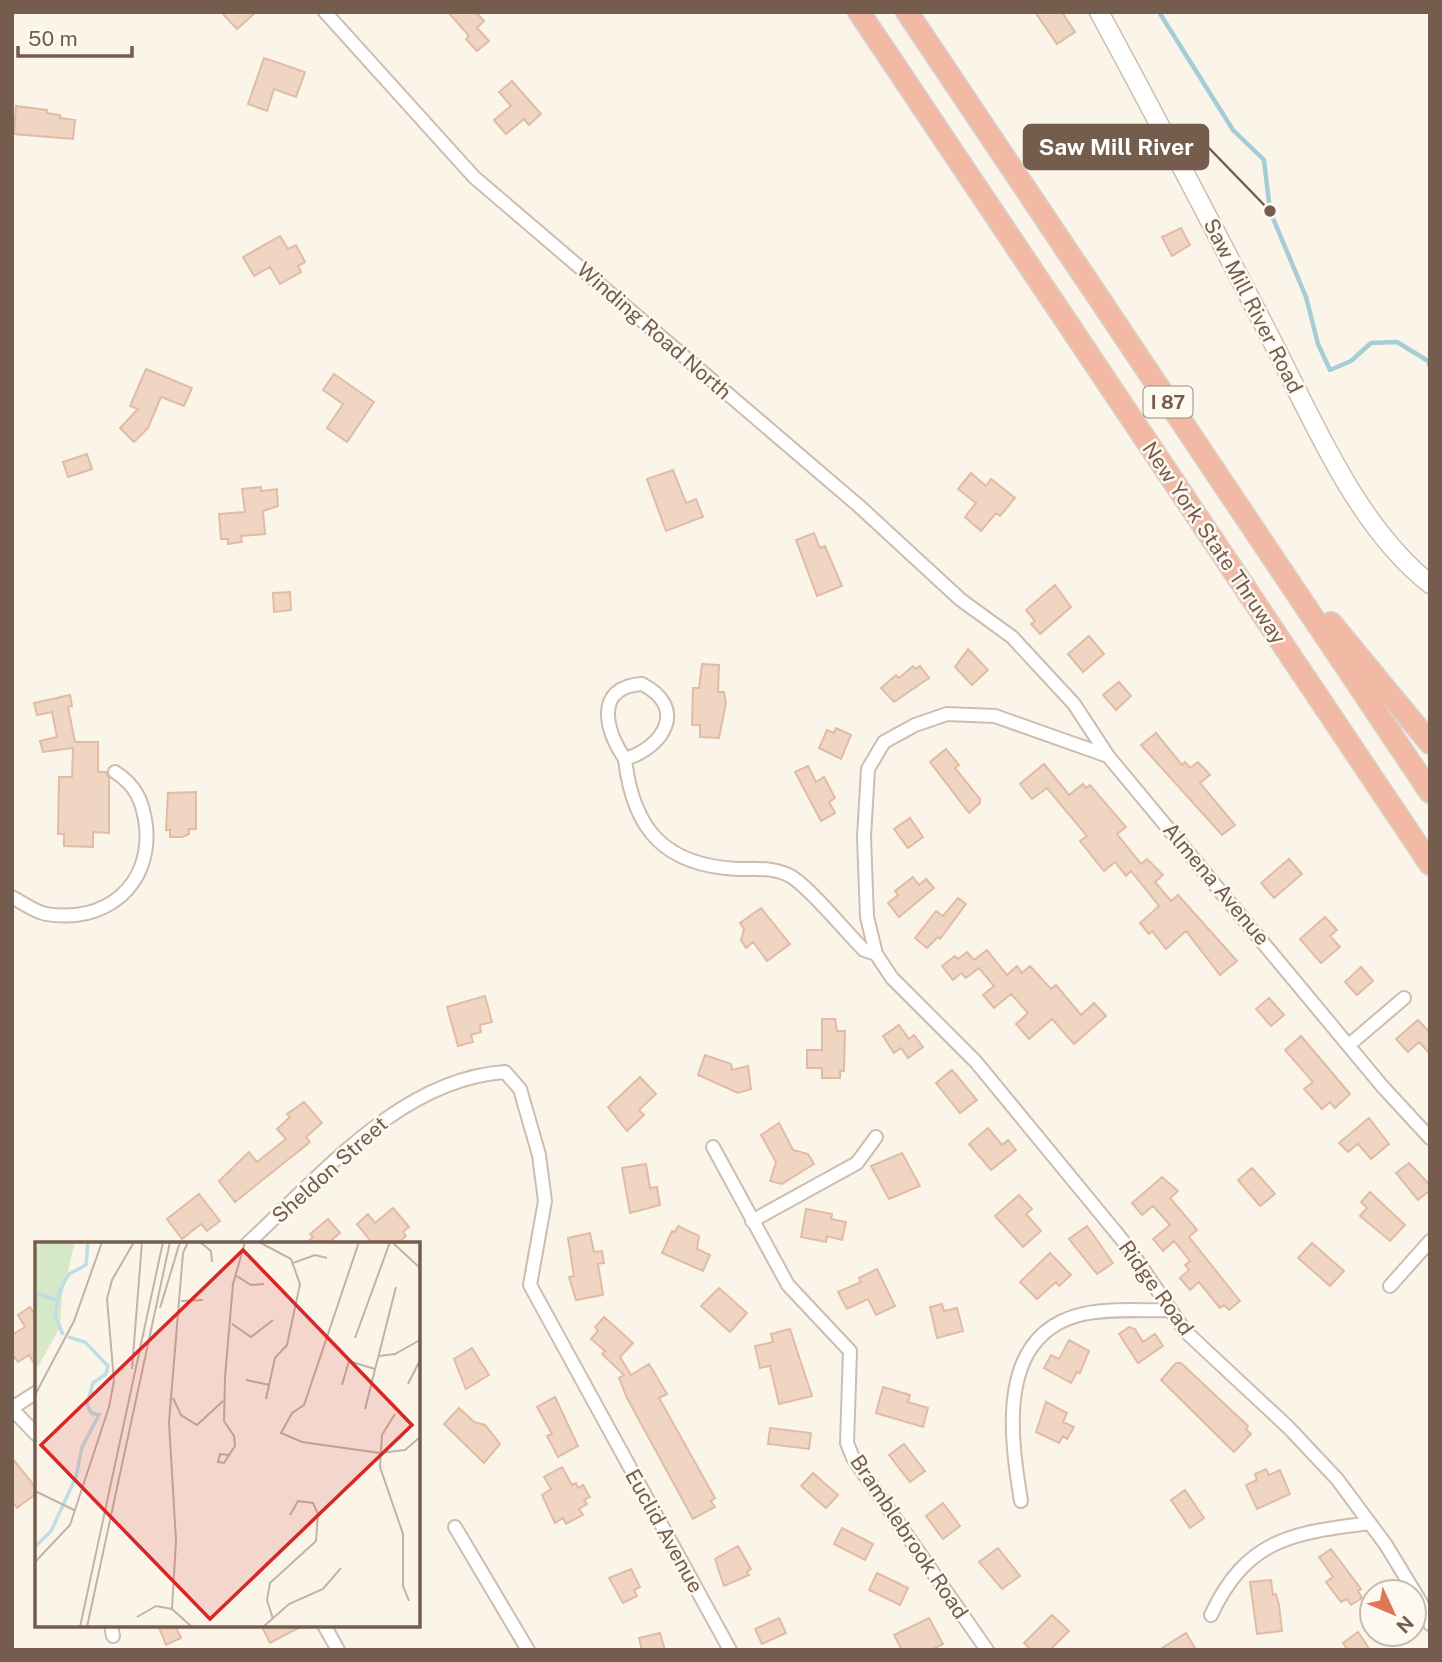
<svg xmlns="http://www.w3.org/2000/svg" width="1442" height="1662" viewBox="0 0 1442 1662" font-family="'Public Sans',sans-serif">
<rect width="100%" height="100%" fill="#fbf5e9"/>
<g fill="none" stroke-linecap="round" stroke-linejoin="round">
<path stroke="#a5cdd6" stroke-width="4.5" d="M1159,12l74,118 31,30 6,51 36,86 12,47 12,26 21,-9 20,-18 26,-1 31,19 2,6"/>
</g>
<path fill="#efd5c2" stroke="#e1bca4" stroke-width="2" d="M221,12h35l-19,17z
M448,12h28l8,9 -7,7 12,13 -12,10 -11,-12 3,-3z
M1035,12h27l13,20 -18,12z
M264,58l41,14 -9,25 -22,-8 -7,22 -19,-7z
M512,81l29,33 -12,11 -5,-6 -18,15 -12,-14 17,-14 -12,-14z
M16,106l31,4v3l13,2v3l15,2 -2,19 -59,-5z
M1181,228l9,17 -18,11 -10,-19z
M280,236l8,13 8,-4 9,17 -7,4 3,6 -21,12 -10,-17 -16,9 -11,-19z
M146,369l46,19 -8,18 -23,-9 -13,31 -14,14 -14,-14 18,-19 -8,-3z
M334,374l40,28 -27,40 -20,-14 16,-24 -20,-14z
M87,454l5,15 -24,8 -5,-15z
M673,470l13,33 10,-4 7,18 -37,14 -19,-52z
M971,473l15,13 5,-7 24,19 -15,18 -4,-3 -15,18 -16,-14 11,-14 -18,-14z
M261,487v4l16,-2 1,17 -15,5 2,23 -24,2 1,6 -14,2v-5h-7l-2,-25 26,-2 -3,-23z
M814,533l6,15 5,-2 17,40 -25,10 -21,-56z
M1055,585l16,22 -31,27 -9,-10 4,-3 -9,-11z
M290,592l1,18 -17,2 -1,-19z
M1089,636l15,18 -21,18 -15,-18z
M968,649l20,21 -16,15 -17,-18z
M702,664l17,1 -1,27h6l2,11 -7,35 -19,-1v-12h-8l1,-37h6z
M913,666l3,3 4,-3 9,12 -35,24 -13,-14 15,-13 3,3z
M1119,682l12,14 -15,14 -13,-15z
M70,695l2,11 -4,1 7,35h23v30h8l3,6v55l-16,-1v15l-29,-1v-12h-6l1,-57h13l1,-29 -30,4 -3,-11 17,-4 -5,-25 -15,3 -3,-12z
M836,728l15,7 -10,24 -22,-11 8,-18 7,3z
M1156,733l26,32 3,-3 5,6 8,-6 12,13 -10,8 35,42 -13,10 -81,-90z
M946,749l13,16 -4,3 25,31v4l-11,10 -39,-51z
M1044,764l25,31 14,-11 3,4 4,-3 36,42 -9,7 24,30 6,-5 16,16 -8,7 16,19 7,-6 59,66 -17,14 -34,-44 -20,18 -14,-18 -3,3 -9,-11 19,-17 -28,-35 -5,5 -11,-14 -11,9 -24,-30 7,-5 -40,-48 -15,11 -12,-15z
M808,766l8,16 8,-5 11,21 -6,4 6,11 -14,8 -26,-49z
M196,792v37h-7v5l-7,3h-12v-7h-4l2,-37z
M910,818l13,19 -15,11 -14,-19z
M1289,859l13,15 -28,24 -13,-15z
M913,877l6,8 7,-6 8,9 -35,29 -11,-14 10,-8 -3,-4z
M958,898l8,6 -26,35 -2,-2 -11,11 -12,-10 21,-27 7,5z
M761,908l29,36 -23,17 -14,-19 -7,6 -5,-8 3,-11 -4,-6z
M1325,917l12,13 -7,6 10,11 -19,16 -21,-24z
M987,950l20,25 10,-9 5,7 8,-7 21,23 5,-4 25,30 13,-12 12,13 -32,28 -22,-25 -23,20 -13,-15 12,-11 -17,-19 -17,14 -11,-13 11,-9 -15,-18 -13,10 -5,-5 -8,7 -11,-14 13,-10 3,3 9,-7 7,8z
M1361,967l12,14 -16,14 -12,-13z
M485,996l7,26 -12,3 1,7 -10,3 2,7 -15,4 -11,-39z
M1269,998l15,17 -13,11 -15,-17z
M822,1019h13l2,12h8l-1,40h-4v7h-18v-10h-15v-18h15z
M1418,1020l12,13v21l-11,-12 -11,10 -12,-13z
M899,1025l10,14 5,-4 9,12 -15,11 -7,-10 -7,5 -11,-17z
M1301,1036l49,58 -15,14 -5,-6 -8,7 -18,-20 9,-7 -28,-32z
M705,1055l26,9 1,6 16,-4 3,23 -13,4 -40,-18z
M952,1070l25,30 -17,13 -24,-30z
M640,1077l16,17 -17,16 5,5 -17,16 -19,-24z
M304,1102l18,21 -16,14 4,5 -75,60 -16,-21 30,-29 8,10 29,-23 -9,-10 13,-12 -3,-3z
M1369,1118l20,26 -18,15 -13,-15 -10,8 -9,-9z
M779,1123l14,27 15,4 6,10 -32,20 -12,-3 6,-19 -15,-27z
M988,1128l14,17 6,-5 8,10 -25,20 -22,-26z
M902,1153l18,33 -31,13 -18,-33z
M1409,1163l21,22v5l-12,10 -22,-27z
M646,1164l4,24 7,-1 3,18 -30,8 -8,-45z
M1252,1168l23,26 -15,12 -22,-26z
M1162,1177l16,14 -8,7 27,32 -8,7 51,64 -11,9 -5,-5 -4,3 -21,-26 -9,8 -10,-12 9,-8 -4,-5 5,-4 -16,-20 -11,10 -10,-12 17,-14 -17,-19 -11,9 -10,-12z
M1370,1192l35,33 -15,16 -30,-25 7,-8 -6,-6z
M199,1194l21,27 -13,10 -6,-7 -19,15 -15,-20z
M1019,1195l13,14 -6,5 15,17 -18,16 -28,-31z
M393,1208l16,19 -6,5 3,4 -9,8h-24l-16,-20 11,-10 7,9z
M806,1209l26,5 -1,5 15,3 -4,18 -15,-4 -1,6 -25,-5z
M328,1219l12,14 -13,11h-22l8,-7 -3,-3z
M678,1226l21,10 -2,13 13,6 -7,16 -41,-18 10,-22 3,1z
M1087,1226l26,37 -16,11 -28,-35z
M590,1233l4,19 8,-1 2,12 -6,1 5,31 -27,5 -7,-23 5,-1 -6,-38z
M1312,1243l32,28 -14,15 -32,-28z
M1050,1253l21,22 -12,11 -3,-4 -19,17 -17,-17z
M877,1269l18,37 -19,9 -8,-16 -21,10 -9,-17 23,-10 -2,-4z
M719,1288l28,25 -17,19 -29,-26z
M942,1304l2,7 13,-3 6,23 -26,7 -7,-31z
M30,1307l7,11v50l-8,-13 -11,7 -6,-8v-19l13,-8 -7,-12z
M604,1317l29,26 -13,14 11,18 18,-11 18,30 -8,4 56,100 -4,3 4,6 -22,12 -66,-121 -8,-20 5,-3 -22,-21 3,-3 -14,-12 7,-8 -3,-4z
M1129,1327l6,2 8,13 12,-8 8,12 -25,17 -19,-29z
M790,1329l22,67 -33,8 -9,-38 -10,2 -5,-22 18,-4 -2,-8z
M1069,1340l20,11 -9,22 -3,-1 -6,11 -27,-15 7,-13 8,4z
M472,1348l17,27 -23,14 -12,-30z
M1176,1363h5l67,63 -2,3 5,5 -17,18 -73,-72z
M883,1387l27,8 -2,7 20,6 -5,19 -47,-14z
M555,1397l23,49 -20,11 -11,-21 5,-2 -15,-27z
M1046,1402l21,11 -4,9 11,5 -7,12 -4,-3 -4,7 -23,-11z
M459,1408l15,14 11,3 15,19 -16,19 -40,-39z
M770,1428l41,5 -2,16 -41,-5z
M904,1444l21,27 -15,11 -21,-27z
M12,1458l25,31v4l-20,15 -5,-6z
M562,1467l10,18 4,-2 2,5 5,-3 7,12 -6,3 3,4 -8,5 4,6 -17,9 -3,-6 -8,5 -13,-28 9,-6 -7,-12z
M1266,1469l3,6 11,-5 10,24 -33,15 -11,-24 11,-5 -2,-6z
M813,1473l25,22 -12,13 -25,-22z
M1185,1490l19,28 -14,10 -19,-28z
M943,1503l17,23 -17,13 -17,-23z
M842,1528l31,16 -8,16 -31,-16z
M738,1546l13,23 -4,3 2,3 -25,11 -9,-27z
M998,1548l22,28 -18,13 -23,-27z
M1331,1549l30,40 -3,2 4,7 -11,7 -4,-6 -6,3 -15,-20 7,-5 -14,-20z
M631,1569l9,18 -6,3 3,6 -14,7 -14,-25z
M877,1573l31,15 -8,17 -31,-15z
M1271,1580l2,15 3,-1 3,11 3,26 -25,3 -7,-52z
M1052,1615l17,16 -19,19h-19l-7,-7z
M779,1618l7,15 -24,11 -7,-15z
M929,1618l14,26 -12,6h-29l-8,-15z
M158,1625h17l6,13 -15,7z
M261,1625h43l-34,18z
M1358,1632l12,18h-22l-5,-7z
M660,1633l5,17h-23l-3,-12z
M1186,1633l10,17h-37z"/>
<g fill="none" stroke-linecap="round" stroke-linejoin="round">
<g stroke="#cdbdb0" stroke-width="16">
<path id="minor" d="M325,12l149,165 385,329 102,94 51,37 62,67 34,52 274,330 48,52
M1108,756l-113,-40 -48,-2 -32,11 -31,17 -16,27 -4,68 3,80 9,37 16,24 84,84 152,185 57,84 103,96 49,52 49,66 34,56 10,23
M625,759c-19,-28 -32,-72 17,-75 46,24 22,63 -17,75 8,72 41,107 114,110 18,0 36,-2 53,8 21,14 52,53 72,73l12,4
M12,897c11,6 23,15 34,17 59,10 106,-28 100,-88 -3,-24 -10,-41 -31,-54
M1349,1045l55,-47
M713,1147l75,138 62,66 -3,92 6,15 134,192
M752,1221l105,-58 19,-26
M247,1244c73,-67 153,-165 258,-172l15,17 19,66 6,46 -15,84 200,365
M1390,1286l40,-45
M12,1408l25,-16
M12,1409l25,26
M1021,1501c-11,-66 -25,-167 62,-187 27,-6 59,-3 87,-4
M455,1527l73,123
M1211,1615c36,-77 82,-82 159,-92
M111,1625l2,11
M324,1625l14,25"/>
</g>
<g stroke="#d0bead" stroke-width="21">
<path id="secondary" d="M1099,12c58,106 113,213 168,319 44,84 87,193 163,253"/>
</g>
<g stroke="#d8d2cd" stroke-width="24">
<path id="motorway" d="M859,12l571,852
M907,12l523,780
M1331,623l99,120"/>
</g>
<use href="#minor" stroke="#fff" stroke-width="12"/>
<use href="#secondary" stroke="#fff" stroke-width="18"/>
<use href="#motorway" stroke="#f2baa4" stroke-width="21"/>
</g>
<g text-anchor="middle" stroke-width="5" stroke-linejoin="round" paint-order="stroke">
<rect fill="#fef9f0" stroke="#9e8c7f" stroke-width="2" x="1143.5" y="386.5" width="49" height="31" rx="5"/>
<g font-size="19" font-weight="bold" fill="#755d4e">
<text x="1168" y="409">I 87</text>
</g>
<g font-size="21" fill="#755d4e" stroke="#fef9f0">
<text transform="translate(1253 306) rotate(63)" y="7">Saw Mill River Road</text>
<text transform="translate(654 331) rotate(41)" y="7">Winding Road North</text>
<text transform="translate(1214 543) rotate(56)" y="7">New York State Thruway</text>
<text transform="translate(1216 884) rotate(50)" y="7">Almena Avenue</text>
<text transform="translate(330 1170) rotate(-42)" y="7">Sheldon Street</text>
<text transform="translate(1156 1288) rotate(54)" y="7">Ridge Road</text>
<text transform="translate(664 1531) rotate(61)" y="7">Euclid Avenue</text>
<text transform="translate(909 1537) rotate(56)" y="7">Bramblebrook Road</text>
</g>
</g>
<g transform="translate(35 1242)">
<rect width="385" height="385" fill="#fbf5e9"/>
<path d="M5,0h35l-13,54 -2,31 -25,45v-121z" fill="#d5e9c8"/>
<path fill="none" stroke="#bedee4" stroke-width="3.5" d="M0,51l25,8M28,93l-8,-20 5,-25 9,-16 17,-9 2,-23M0,305l16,-16 25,-54 6,-30 17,-32 -8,-2 -4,-9 6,-21 13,-9 2,-8 -23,-24 -17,-5"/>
<path fill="none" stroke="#c1b3a6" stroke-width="2" d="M153,0l-5,11 -14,169 7,119 -4,68 20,18M165,0l11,9 1,11M224,0l32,17 9,25 -13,61 -12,13 -9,41M324,0l-55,163 -12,8 -11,20 21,9 78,11 25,-3 15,-13M357,0l28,26M258,21l22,-8 12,3M200,33l16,10 13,-1M146,59l22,-1M125,66l20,-66M197,82l19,13 22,-17M320,96l35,-96M344,114l16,-2 25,-14M97,127l10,-127M211,138l24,5M373,142l12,-24M307,143l7,-24 26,8M0,153l39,-74 28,-79M138,156l8,17 16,10 26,-24M330,167l31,-122M360,172l-13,21 -2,32 23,67v52l6,15M194,213l-5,8 -6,-1 2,-8 9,1 6,-9 -1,-10 -10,-15 1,-44 8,-93 12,-42M0,249l39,19M0,320l35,-37 39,-118 5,-26 -7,-82 5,-19 22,-38M102,375l19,-11 16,3M238,377l-6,-19 3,-17 46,-42 2,-27 -5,-11 -15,-2 -8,14M45,385l83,-385M52,385l83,-385M160,385h23M228,385l26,-23 34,-15 18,-21"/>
<path fill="#d62828" fill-opacity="0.15" stroke="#d62828" stroke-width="3.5" d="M208,8l169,175 -202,194 -169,-174z"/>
<rect width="385" height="385" fill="none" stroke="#755d4e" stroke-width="3.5"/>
</g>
<path fill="none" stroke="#755d4e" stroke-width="2.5" d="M1270 211L1208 147"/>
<circle fill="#755d4e" stroke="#fef9f0" stroke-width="2.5" cx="1270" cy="211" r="7"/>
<rect fill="#755d4e" stroke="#755d4e" stroke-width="2.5" x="1024" y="125" width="184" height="44" rx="7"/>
<g font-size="23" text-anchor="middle" font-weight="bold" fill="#fff">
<text x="1116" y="155">Saw Mill River</text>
</g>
<rect width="1442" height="1662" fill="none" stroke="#755d4e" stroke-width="28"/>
<g transform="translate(1393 1613) rotate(134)"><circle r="33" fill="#fef9f0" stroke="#c7bbaf" stroke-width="2"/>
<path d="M0-5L12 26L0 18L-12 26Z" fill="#de7756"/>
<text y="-10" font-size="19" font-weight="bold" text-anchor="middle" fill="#755d4e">N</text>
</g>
<path d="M18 46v10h114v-10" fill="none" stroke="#755d4e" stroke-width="3.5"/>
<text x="28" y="46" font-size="21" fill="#755d4e" stroke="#fef9f0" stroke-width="5" paint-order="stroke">50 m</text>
</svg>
